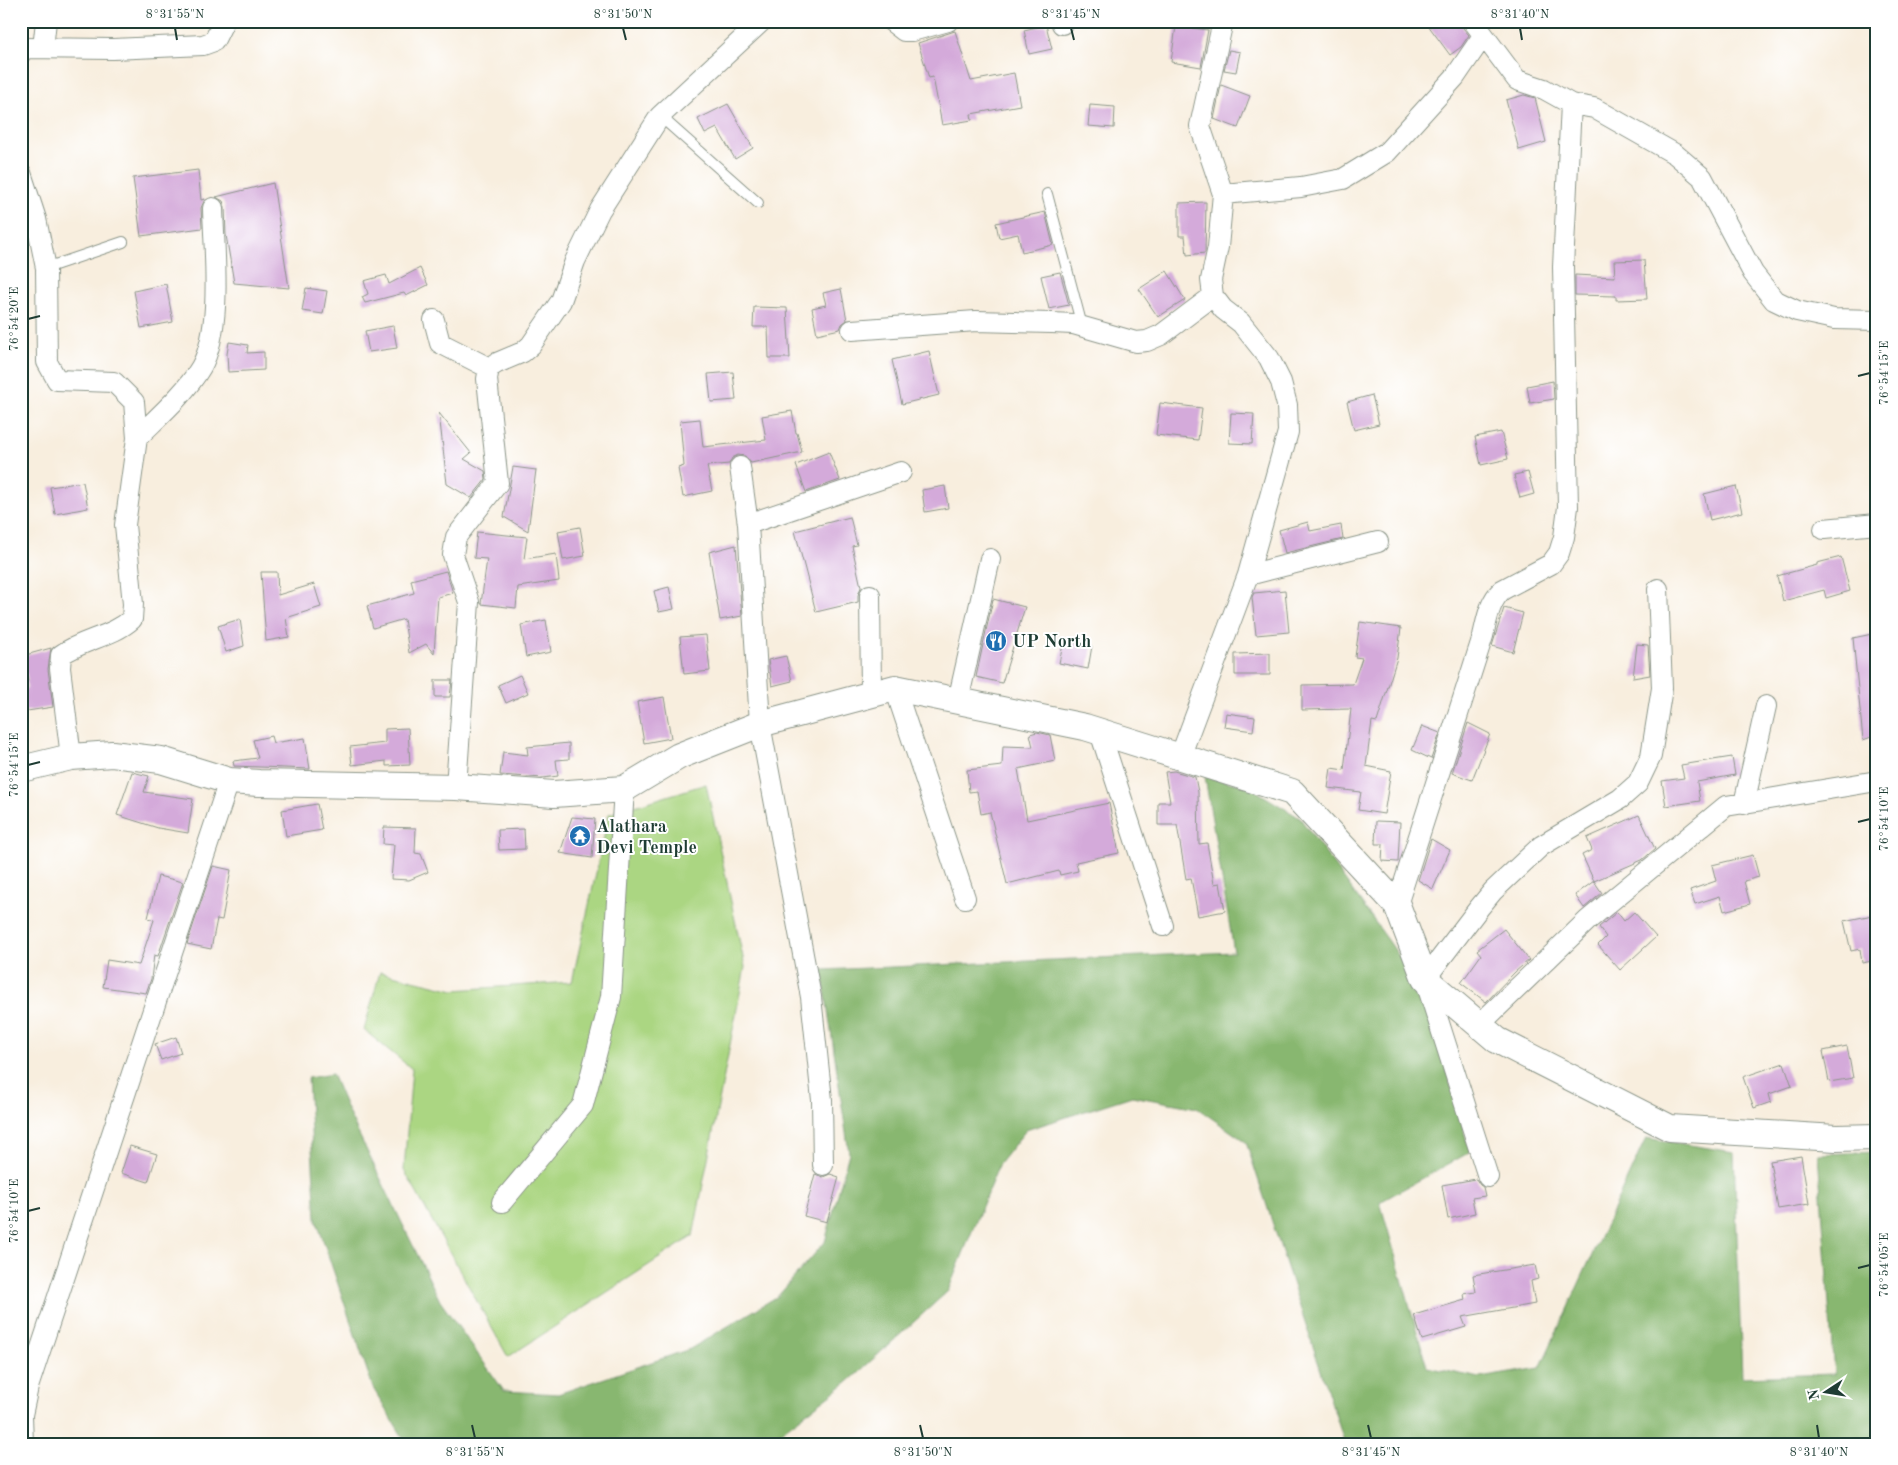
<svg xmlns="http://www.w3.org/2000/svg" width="1898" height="1465" viewBox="0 0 1898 1465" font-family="'Old Standard TT',serif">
<rect width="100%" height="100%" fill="#fff"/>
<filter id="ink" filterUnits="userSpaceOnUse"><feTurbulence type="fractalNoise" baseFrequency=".02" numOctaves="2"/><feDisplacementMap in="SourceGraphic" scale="10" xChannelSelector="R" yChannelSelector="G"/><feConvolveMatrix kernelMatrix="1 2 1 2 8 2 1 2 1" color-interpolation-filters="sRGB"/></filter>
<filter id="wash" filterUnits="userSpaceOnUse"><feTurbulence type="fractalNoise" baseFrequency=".0096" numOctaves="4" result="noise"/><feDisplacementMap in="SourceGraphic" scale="20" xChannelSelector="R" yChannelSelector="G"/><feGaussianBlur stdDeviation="1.12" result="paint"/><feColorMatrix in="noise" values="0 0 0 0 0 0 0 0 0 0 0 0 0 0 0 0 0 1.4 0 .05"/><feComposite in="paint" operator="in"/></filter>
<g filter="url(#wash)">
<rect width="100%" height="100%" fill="#f8eede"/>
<path fill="#abd682" stroke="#658a5b" d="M706,784l39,183 -52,269 -185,121 -104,-187 8,-101 -48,-39 16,-58 74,18 118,-8 37,-168z"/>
<path fill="#88b770" stroke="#547a52" d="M1205,777l43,9 52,32 88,122 36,52 46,160 -90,50 47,165 53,11 60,-10 106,-230 88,14 8,225 92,-3 -16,-220 59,-2v292h-532l-99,-302 -49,-34 -65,-12 -106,34 -27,34 -51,127 -99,90 -84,63h-358l-34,-56 -57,-169 -8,-141 24,-4 16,38 92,189 64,90 54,3 132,-45 88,-53 47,-54 24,-89 -27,-183 412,-18z"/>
<g id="blocks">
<path fill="#d4aada" d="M1425,21h36l2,7 6,7 -8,12 -11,8z
M1046,25l6,24 -23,5 -5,-24z
M1176,26l32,4 -7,37 -30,-5z
M955,31l16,50 43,-8 6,32 -49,9 1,6 -30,5 -9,-48 -4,1 -11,-35z
M1229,50l11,2 -4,20 -12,-2z
M1221,85l29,11 -12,32 -24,-9z
M1524,95l11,3 11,44 -27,8 -13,-50z
M728,104l25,44 -18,11 -18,-31 -12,6 -7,-15z
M1090,105l25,2 -1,21 -26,-2z
M198,170l3,30 4,-1 -4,9 1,20 -61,8 -8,-58z
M273,183l16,105 -55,-5 -8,-48 -1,-28 -2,-6 -7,-4z
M1206,202l-1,51 -18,2 -2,-19h-6v-33z
M1045,212l8,33 -31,7 -4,-18 -19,4 -3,-15z
M1644,260l3,39 -31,1v-4l-41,-1v-20l40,2 -1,-16z
M420,268l8,17 -22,11 -2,-3 -39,10 -3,-6 6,-3 -4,-13 22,-6 3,9z
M1167,271l18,29 -27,17 -19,-28z
M1060,272l9,33 -20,4 -8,-33z
M166,284l7,38 -32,6 -7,-37z
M306,288l21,3 -4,23 -21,-3z
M841,289l6,31 -5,4 -2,5 -23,5 -5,-26 14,-3 -3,-12z
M754,307l33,1 3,50h-21l-1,-31h-15z
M393,326l4,22 -28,4 -4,-21z
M229,342l19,3 -1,8 17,-1v18l-36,2 -1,-18z
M929,351l10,44 -37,9 -10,-44z
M733,372l3,28 -25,2 -3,-28z
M1553,381l1,18 -24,4 -3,-17z
M1372,395l7,29 -25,6 -7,-28z
M1160,403l42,5 -4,32 -42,-5z
M792,411l4,22h1l5,19 -51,11 -6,-7 -7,-1 -6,3 -3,6 -22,2 5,25 -29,6 -5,-29 6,-2 -4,-45 20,-2 3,28 63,-7 -4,-24z
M439,413l32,40 -7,6 21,12 1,8 -15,19 -24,-14z
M1231,413l23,1 -2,30 -23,-1z
M1501,432l7,27 -27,6 -6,-28z
M829,452l11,28 -34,12 -10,-27z
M513,467l23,3 -8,61 -24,-14z
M1528,472l6,22 -14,4 -6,-23z
M83,482l5,26 -33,6 -5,-27z
M945,486l3,22 -23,4 -3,-22z
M1736,486l6,26 -32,8 -6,-26z
M850,517l7,28 -5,1 9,41 -3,8v7l-42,10 -21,-81z
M1308,522l2,9 31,-6 2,14 -58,14 -6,-23z
M580,527l5,29 -22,4 -5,-29z
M477,532l50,5 -3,22 32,-5 3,27 -41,6 -2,21 -35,-4 6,-45 -13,-1z
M736,545l6,71 -22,4 -11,-68z
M1841,557l9,34 -24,7 -2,-8 -41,11 -6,-25 40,-11v-2z
M446,571l7,22 -15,4 -4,57 -8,-10 -17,9 -5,-34 -31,9 -6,-22 47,-13 -3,-13z
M261,572h16l1,23 36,-11 7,23 -35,11 3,19 -23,4z
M669,587l5,22 -15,3 -5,-21z
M1285,590l4,42 -33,3 -4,-38 2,-4z
M993,599l32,8 -23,76 -26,-6z
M1504,608l19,5 -10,39 -21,-6z
M240,619l4,27 -18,6 -8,-26z
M546,620l5,32 -25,5 -5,-32z
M1360,622l41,6 -4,30 -20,64 -5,-1 -6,45 25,5 -7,43 -26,-4 3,-18 -33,-4 3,-20 13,2 7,-61 -49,1v-25l51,-1 9,-26 -7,-1z
M1872,634l5,7v94l-14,5 -10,-102z
M706,635l4,36 -26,3 -4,-37z
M1064,640l28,6 -4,23 -29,-6z
M1637,644l11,1 2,30 -17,3z
M51,648l-3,21 5,38 -32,5v-22l6,-2 -1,-7h2l-6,-25z
M1270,653v22h-35v-21z
M786,656l6,25 -20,5 -4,-26z
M520,675l8,18 -22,10 -8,-18z
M435,680h17l-2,17h-15z
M664,697l7,41 -27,5 -7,-41z
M1226,713l29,4 -2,14 -29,-4z
M1468,723l22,11 -18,46 -20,-7z
M1422,726l18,7 -9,26 -19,-9z
M408,728l2,37 -24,1v-5l-34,4 -2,-18 35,-4v-14z
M1037,732l13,3 5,26 -37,8 9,51 82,-17 10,50 -43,9 2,9 -18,4 -1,-4 -52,13 -17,-72 -9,2 -4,-23 -8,1 -2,-22 35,-4 1,-20 30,1 -3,-13z
M271,736l2,7 32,-5 5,31 -76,-3 -1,-5 25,-3 -5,-18z
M569,743v16l-13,1 2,16 -15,2 -43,-3 3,-23 25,3 -1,-8z
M1732,757l3,18 -38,7 3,19 -34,5 -4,-25 22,-3 -3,-13z
M1174,771l21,6 3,15 1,52 8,-1 7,41 6,-1 5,28 -27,5 -7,-38 -5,1 -9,-54h-19v-23h12l-5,-30z
M132,772l17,4 -5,16 49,7 -5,34 -30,-5 -41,-13z
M317,804l5,26 -36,6 -4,-26z
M1639,815l16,34 -13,11 -48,21 8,12 -18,15 -9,-13 19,-14 -12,-26 10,-5 -5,-12z
M572,817l23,2 -3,39 -32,-5z
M1376,821l24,1 -2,40 -16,-1 1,-17h-8z
M384,827l32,1 -1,25 6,1 7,18 -19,8 -18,-1 3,-34 -11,-1z
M524,829l1,20 -26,1 -1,-20z
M1431,839l19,11 -17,39 -15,-9z
M1753,855l6,22 -15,4 6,23 -26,7 -4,-15 -25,8 -5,-14 26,-9 -4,-16z
M213,866l18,4 -9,50 -5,-1 -6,30 -24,-5z
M158,876l25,6 -25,74 -4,-1 -3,24 -5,14 -43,-6 4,-27 32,5 15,-45 -6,-2z
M1617,912l7,9 10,-9 22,25 -36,33 -22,-25 8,-8 -7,-10z
M1877,914v46l-15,3 -2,-14 -9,2 -7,-30z
M1504,929l25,31 -14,12 -29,30 -25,-19 20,-28 -4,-5z
M176,1037l5,16 -20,7 -6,-16z
M1847,1046l6,32 -24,4 -6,-31z
M1784,1063l8,23 -23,8 2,8 -17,6 -11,-31z
M130,1146l27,8 -9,28 -27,-9z
M1801,1156l8,48 -31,5 -8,-48z
M815,1174l8,3 7,-3 9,3 -12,45 -23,-6z
M1476,1179l4,6 3,2 2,9 -13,2 3,15 -27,6 -6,-34z
M1535,1265l3,14 -7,2 4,23 -73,13 4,10 -44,13 -8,-25 51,-15 -1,-6 12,-2 -3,-17z"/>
</g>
</g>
<g filter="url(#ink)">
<use href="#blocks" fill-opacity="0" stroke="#8c9689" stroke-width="1"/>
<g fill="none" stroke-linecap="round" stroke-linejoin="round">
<g stroke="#8c9689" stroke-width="12">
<path id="service" d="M660,116l98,87
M1047,194l35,132
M46,268l77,-26"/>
</g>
<g stroke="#8c9689" stroke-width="22">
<path id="minor" d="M891,21l13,10h8l36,-10
M1223,21l-23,105 23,68
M1473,21l44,59 27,9 27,15 23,4 81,46 27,23 51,96 21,27 23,11 37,8 43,1
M1062,24v-3
M43,48l3,-27
M21,53l3,-5 89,1 90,-4 11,-4 10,-20
M21,173l15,46 10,49 1,94 10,18 57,2 20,20 3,36 -12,87 8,79 -1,15c-20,18 -49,20 -71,36l-1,13 11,89
M434,320l6,23 49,25
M852,330l124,-9 76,2 21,1 63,18 11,-1 14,-6 52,-39
M137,438c22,-22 48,-44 64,-71 22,-39 13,-115 12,-159
M740,467l8,57 12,200 51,273 11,103 1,65
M748,524l153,-52
M1824,529l53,-5
M1248,575l130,-33
M870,595l1,99
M895,688l70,210
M958,701l32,-142
M1100,732l63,194
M1180,757l68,-182 40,-143 -1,-27 -6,-23 -12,-24 -28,-35 -18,-14 -10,-13 -2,-16 7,-33 5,-53 78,-7 42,-8 44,-27 68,-75 28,-41
M456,787l13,-185 -16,-47 3,-18 42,-54 -11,-104 2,-11 8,-5 26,-11 8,-7 30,-44 14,-40 25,-51 60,-94 102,-95
M1744,804l22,-98
M1397,905l86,-269c4,-16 6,-34 19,-46l49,-26 8,-11 5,-16 4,-30 -5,-240 8,-163
M1479,1025l109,-105 138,-114 151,-25
M1488,1177l-63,-198 54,-71 14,-17 33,-31 15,-14 79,-47 18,-16 13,-27 11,-68 -4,-99
M502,1202l81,-97 28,-108 13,-208
M23,1444l-1,-29 6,-28 201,-606"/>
</g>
<g stroke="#8c9689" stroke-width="28">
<path id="tertiary" d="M21,769l50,-12 41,-3 49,6 68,21 30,2 197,4 98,7 70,-5 55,-33 81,-32 135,-36 190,39 207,65 105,113 28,74 72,61 173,88 166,10 41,-1"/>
</g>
<use href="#service" stroke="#fff" stroke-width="10"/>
<use href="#minor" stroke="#fff" stroke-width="20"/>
<use href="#tertiary" stroke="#fff" stroke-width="26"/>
</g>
</g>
<path fill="none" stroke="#1f3d34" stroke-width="2" d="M175,28l2,12M623,28l3,12M1071,28l3,12M1520,28l2,12M28,319l12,-3M1858,376l12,-3M28,765l12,-3M1858,822l12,-3M28,1211l12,-3M1858,1268l12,-3M472,1425l3,13M920,1425l3,13M1368,1425l3,13M1817,1425l2,13"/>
<defs>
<g id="restaurant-disc" transform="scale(1.125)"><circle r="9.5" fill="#1f6fb2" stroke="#fff"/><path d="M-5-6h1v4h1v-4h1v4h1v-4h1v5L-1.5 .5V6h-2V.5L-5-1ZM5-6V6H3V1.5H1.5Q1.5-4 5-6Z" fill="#fff"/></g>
<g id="temple-disc" transform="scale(1.125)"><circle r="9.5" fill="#1f6fb2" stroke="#fff"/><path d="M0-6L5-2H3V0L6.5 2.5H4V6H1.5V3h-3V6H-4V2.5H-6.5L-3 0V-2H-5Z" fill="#fff"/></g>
</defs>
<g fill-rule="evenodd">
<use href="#restaurant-disc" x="996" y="641"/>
<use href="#temple-disc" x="580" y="836"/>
</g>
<g text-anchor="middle" stroke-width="4" stroke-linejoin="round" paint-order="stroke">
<g font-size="18" font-weight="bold" fill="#1f3d34" stroke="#fff" text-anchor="start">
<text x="1012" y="647">UP North</text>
<text x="596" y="832">Alathara<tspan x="596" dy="21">Devi Temple</tspan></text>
</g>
</g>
<rect width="1898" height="1465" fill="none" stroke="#fff" stroke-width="55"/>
<g transform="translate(1826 1392) rotate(258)" stroke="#ffffff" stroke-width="4" paint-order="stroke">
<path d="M0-4L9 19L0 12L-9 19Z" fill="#1f3d34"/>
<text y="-8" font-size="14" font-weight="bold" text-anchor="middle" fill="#1f3d34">N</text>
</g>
<rect x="28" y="28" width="1842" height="1410" fill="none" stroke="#1f3d34" stroke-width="2"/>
<g font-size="12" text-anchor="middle" fill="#1f3d34">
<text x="175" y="18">8°31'55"N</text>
<text x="623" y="18">8°31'50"N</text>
<text x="1071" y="18">8°31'45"N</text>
<text x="1520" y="18">8°31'40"N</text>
<text transform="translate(14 319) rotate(-90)" y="4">76°54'20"E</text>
<text transform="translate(1884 373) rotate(-90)" y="4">76°54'15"E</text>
<text transform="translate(14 765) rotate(-90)" y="4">76°54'15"E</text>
<text transform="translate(1884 819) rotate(-90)" y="4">76°54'10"E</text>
<text transform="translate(14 1211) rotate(-90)" y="4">76°54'10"E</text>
<text transform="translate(1884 1265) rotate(-90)" y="4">76°54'05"E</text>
<text x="475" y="1456">8°31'55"N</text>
<text x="923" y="1456">8°31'50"N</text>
<text x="1371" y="1456">8°31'45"N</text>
<text x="1819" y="1456">8°31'40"N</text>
</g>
</svg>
